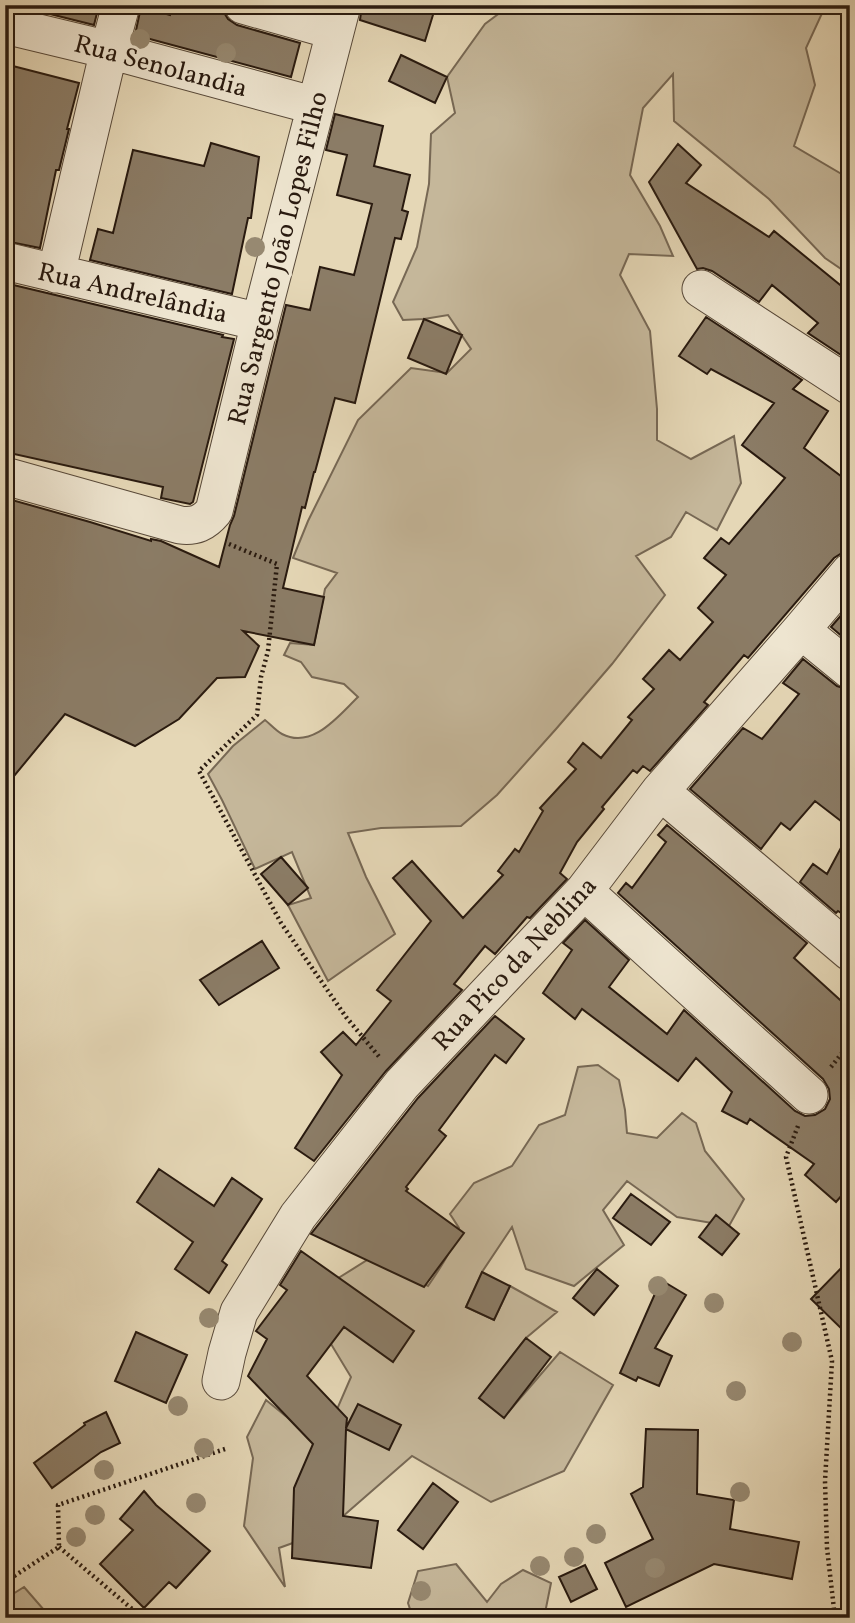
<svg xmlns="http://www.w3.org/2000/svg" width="855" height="1623" viewBox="0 0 855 1623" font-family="Vollkorn,serif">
<rect width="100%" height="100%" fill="#e5d7b6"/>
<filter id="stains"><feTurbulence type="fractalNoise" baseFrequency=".00286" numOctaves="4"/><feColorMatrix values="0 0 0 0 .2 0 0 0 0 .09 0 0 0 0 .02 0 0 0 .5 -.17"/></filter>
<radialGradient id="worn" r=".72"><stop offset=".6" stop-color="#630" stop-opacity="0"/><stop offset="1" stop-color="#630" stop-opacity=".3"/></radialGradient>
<path fill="#c5b79a" stroke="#776854" stroke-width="2" d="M569,5h253l2,4 -18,39 9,37 -21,61 56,33v96l-25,-17 -56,-59 -95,-78 -1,-47 -30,34 -13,67 30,51 13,30 -44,-2 -9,21 30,56 7,78v31l34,19 43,-23 7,47 -24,47 -31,-18 -15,25 -35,19 29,39 -53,69 -56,65 -59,66 -36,31 -80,2 -33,5 18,44 29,57 -67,47 -40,-76 23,-7 -19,-46 -37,17 -33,-69 -14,-26 25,-28 32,-26c5,4 11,11 17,14 31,16 57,-19 76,-37l-14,-13 -32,-7 -11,-15 -17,-7 6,-12 24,2 11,-56 12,-16 -44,-15 15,-37 50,-101 53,-52 36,5 24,-24 -23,-34 -24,4 -21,1 -10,-18 24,-55 12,-63 2,-50 24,-21 -8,-36 38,-53 24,-18 59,7z
M598,1065l21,15 6,30 2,23 30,5 25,-25 14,10 9,28 39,48 -15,27 -52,-9 -50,-36 -24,29 21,35 -50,41 -48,-17 -14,-42 -30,45 -16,35 28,13 16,-34 47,26 -31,26 -47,60 25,19 56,-65 53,33 -49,86 -73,31 -79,-46 -86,75 -47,17 6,39 -41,-61 9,-68 -6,-21 19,-37 22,18 21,21 26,-25 16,-37 -20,-33 1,-62 40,-25 56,29c13,-19 24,-35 31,-58l-9,-14 24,-31 38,-17 27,-41 26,-10 13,-48z
M456,1564l31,38 14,-18 22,-14 28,13 -7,35h-131l-5,-15 10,-32z
M24,1587l27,31h-46v-19z"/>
<path fill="#8b7c66" stroke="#291a0f" stroke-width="2" d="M39,5h60l-5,20 -56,-14z
M172,5h51v6l5,8 9,6 63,18 -9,34 -156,-42 6,-28 29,8z
M362,5h74l-11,36 -65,-21z
M401,55l46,22 -12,26 -46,-22z
M5,64l74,19 -12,46h2l-10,41h-3l-16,78 -35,-7z
M335,114l48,12 -9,40 36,9 -8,35 6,2 -7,27 -6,-1 -40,165 -20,-5 -20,74h-1l-9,36 -3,-1 -19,81 41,9 -10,48 -71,-14 16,15 -14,31 -28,1 -38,41 -44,27 -70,-32 -60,73v-289l85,24 61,19v-2l10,2 58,26 11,-42 4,-9 52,-211 24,5 10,-43 34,8 18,-71 -35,-9 10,-40 -21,-5z
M211,143l48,14 -8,61h-3l-16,76 -142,-34 8,-31 15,4 20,-83 71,16z
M678,144l23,21 -15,18 83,54 5,-6 76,62v68l-42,-28 10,-10 -46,-38 -13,17 -47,-31 -9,-3 -6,1 -48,-87z
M5,283l218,52 -1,2 12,2 -41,163 -3,2 -29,-6 2,-11 -158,-35z
M706,317l96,63 -9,9 35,22 -24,37 46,35v69l-8,1 -8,5 -86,100 -4,-3 -40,47 4,3 -58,66 -7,-5 -6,7 -4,-3 -31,37 2,2 -27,33 -17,31 7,6 -37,39 -3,-1 -32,37 -10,-8 -31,38 8,6 -76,81 -72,90 -19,-13 47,-73 -21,-23 22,-20 13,13 35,-44 -14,-11 54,-69 -38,-43 19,-17 51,57 40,-43 -5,-4 17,-22 4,3 24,-41 -3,-3 36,-39 -8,-7 15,-19 18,15 31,-38 -4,-3 26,-28 -11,-10 26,-29 11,10 33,-38 -15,-14 28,-33 -22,-17 17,-20 8,6 56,-66 -43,-33 32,-42 -63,-34 -4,5 -28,-18z
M424,319l38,16 -16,39 -38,-16z
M850,605v38l-19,-16z
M803,659l34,27 13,4v138l-35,-27 -25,29 -9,-7 -20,26 -71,-60 53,-61 19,11 37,-45 -16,-11z
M667,825l140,118 -13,15 56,51v177l-14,16 -31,-27 9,-11 -64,-45 -3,5 -25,-13 10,-19 -36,-34 -18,23 -96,-72 -7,10 -32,-26 29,-43 -9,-7 22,-23 44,40 -20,27 58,47 17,-24 111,101 10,5 10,-1 10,-6 5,-10 -1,-10 -6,-10 -205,-186 8,-10 6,5 34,-46 -8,-7z
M850,831v88l-12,-8 -2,2 -36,-31 13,-18 14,10z
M281,857l27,31 -20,17 -27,-31z
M262,941l17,27 -60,37 -19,-25z
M495,1016l29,23 -18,24 -11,-8 -56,75 7,6 -40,51 2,2 -2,2 58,42 -40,54 -113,-53 107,-136z
M159,1169l55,37 18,-28 30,21 -40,62 5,4 -18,28 -34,-24 18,-27 -56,-40z
M631,1194l39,28 -19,23 -38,-27z
M716,1215l23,19 -17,21 -23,-18z
M301,1251l113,80 -21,31 -49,-35 -37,49 40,42 -1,10 12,-24 43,21 -12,25 -43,-21 -3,87 35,5 -7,47 -79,-10 2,-70 19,-44 -65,-68 19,-37 -11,-8 31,-41 -7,-5z
M850,1259v78l-39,-38z
M597,1269l21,17 -24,29 -21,-17z
M482,1272l28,14 -16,34 -28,-13z
M661,1280l25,15 -31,53 17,8 -13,30 -21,-9 -2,4 -16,-8z
M136,1332l51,23 -21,48 -51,-22z
M526,1338l25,19 -47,61 -25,-20z
M106,1412l14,31 -19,9 -49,36 -18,-25 51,-38 -1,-2z
M646,1429l52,1 -1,64 37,6 -4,29 69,13 -7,37 -78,-15 -88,43 -21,-44 48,-24 -22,-45 12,-7z
M433,1483l25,19 -35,47 -25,-19z
M144,1491l12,14 54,46 -34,37 -7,-6 -25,26 -44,-44 33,-34 -13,-11z
M585,1565l12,24 -26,13 -12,-25z"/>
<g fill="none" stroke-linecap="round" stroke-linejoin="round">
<g stroke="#584939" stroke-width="39">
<path id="minor" d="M243,5l92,26
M5,25l104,25 207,56
M5,261l255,61
M56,274l53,-224 12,-45
M701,289l149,97
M5,476l175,49c15,2 24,-2 34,-14l46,-189 82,-317
M801,630l49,40
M660,791l190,161
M584,891l225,204
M221,1381l6,-28 12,-41 59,-96 104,-132 182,-193 76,-100 141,-161 49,-58"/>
</g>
<path stroke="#291a0f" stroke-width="4.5" stroke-dasharray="2 3.5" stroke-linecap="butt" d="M229,544l48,20 -9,87 -7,26 -4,38 -58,56 82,152 65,94 35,42
M831,1067l19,-24
M798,1126l-12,31 46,204 -7,120 2,67 8,70
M59,1547l79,67
M5,1582l54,-35 -1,-42 170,-57"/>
<use href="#minor" stroke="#eee5d0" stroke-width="37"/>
</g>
<g fill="#978971">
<circle cx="140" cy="39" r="10"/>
<circle cx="226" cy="53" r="10"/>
<circle cx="255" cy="247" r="10"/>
<circle cx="658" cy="1286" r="10"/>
<circle cx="714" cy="1303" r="10"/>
<circle cx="209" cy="1318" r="10"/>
<circle cx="792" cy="1342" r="10"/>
<circle cx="736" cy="1391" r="10"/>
<circle cx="178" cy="1406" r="10"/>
<circle cx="204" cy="1448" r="10"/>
<circle cx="104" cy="1470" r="10"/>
<circle cx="740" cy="1492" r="10"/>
<circle cx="196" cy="1503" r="10"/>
<circle cx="95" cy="1515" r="10"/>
<circle cx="596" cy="1534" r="10"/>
<circle cx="76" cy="1537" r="10"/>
<circle cx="574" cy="1557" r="10"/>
<circle cx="540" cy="1566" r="10"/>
<circle cx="655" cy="1568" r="10"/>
<circle cx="421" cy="1591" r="10"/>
</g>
<g text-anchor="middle" stroke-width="6" stroke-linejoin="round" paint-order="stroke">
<g font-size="26" fill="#291a0f" stroke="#eee5d0">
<text transform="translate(161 65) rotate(15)" y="9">Rua Senolandia</text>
<text transform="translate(277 258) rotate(-76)" y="9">Rua Sargento João Lopes Filho</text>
<text transform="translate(133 292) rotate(13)" y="9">Rua Andrelândia</text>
<text transform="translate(514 963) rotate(-47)" y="9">Rua Pico da Neblina</text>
</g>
</g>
<rect width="855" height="1623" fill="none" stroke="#e5d7b6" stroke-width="28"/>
<rect x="7" y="7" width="841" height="1609" fill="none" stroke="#291a0f" stroke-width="3.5"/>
<rect x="14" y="14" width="827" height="1595" fill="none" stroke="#291a0f" stroke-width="2"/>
<rect width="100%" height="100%" filter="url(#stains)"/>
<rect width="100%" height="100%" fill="url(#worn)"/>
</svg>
